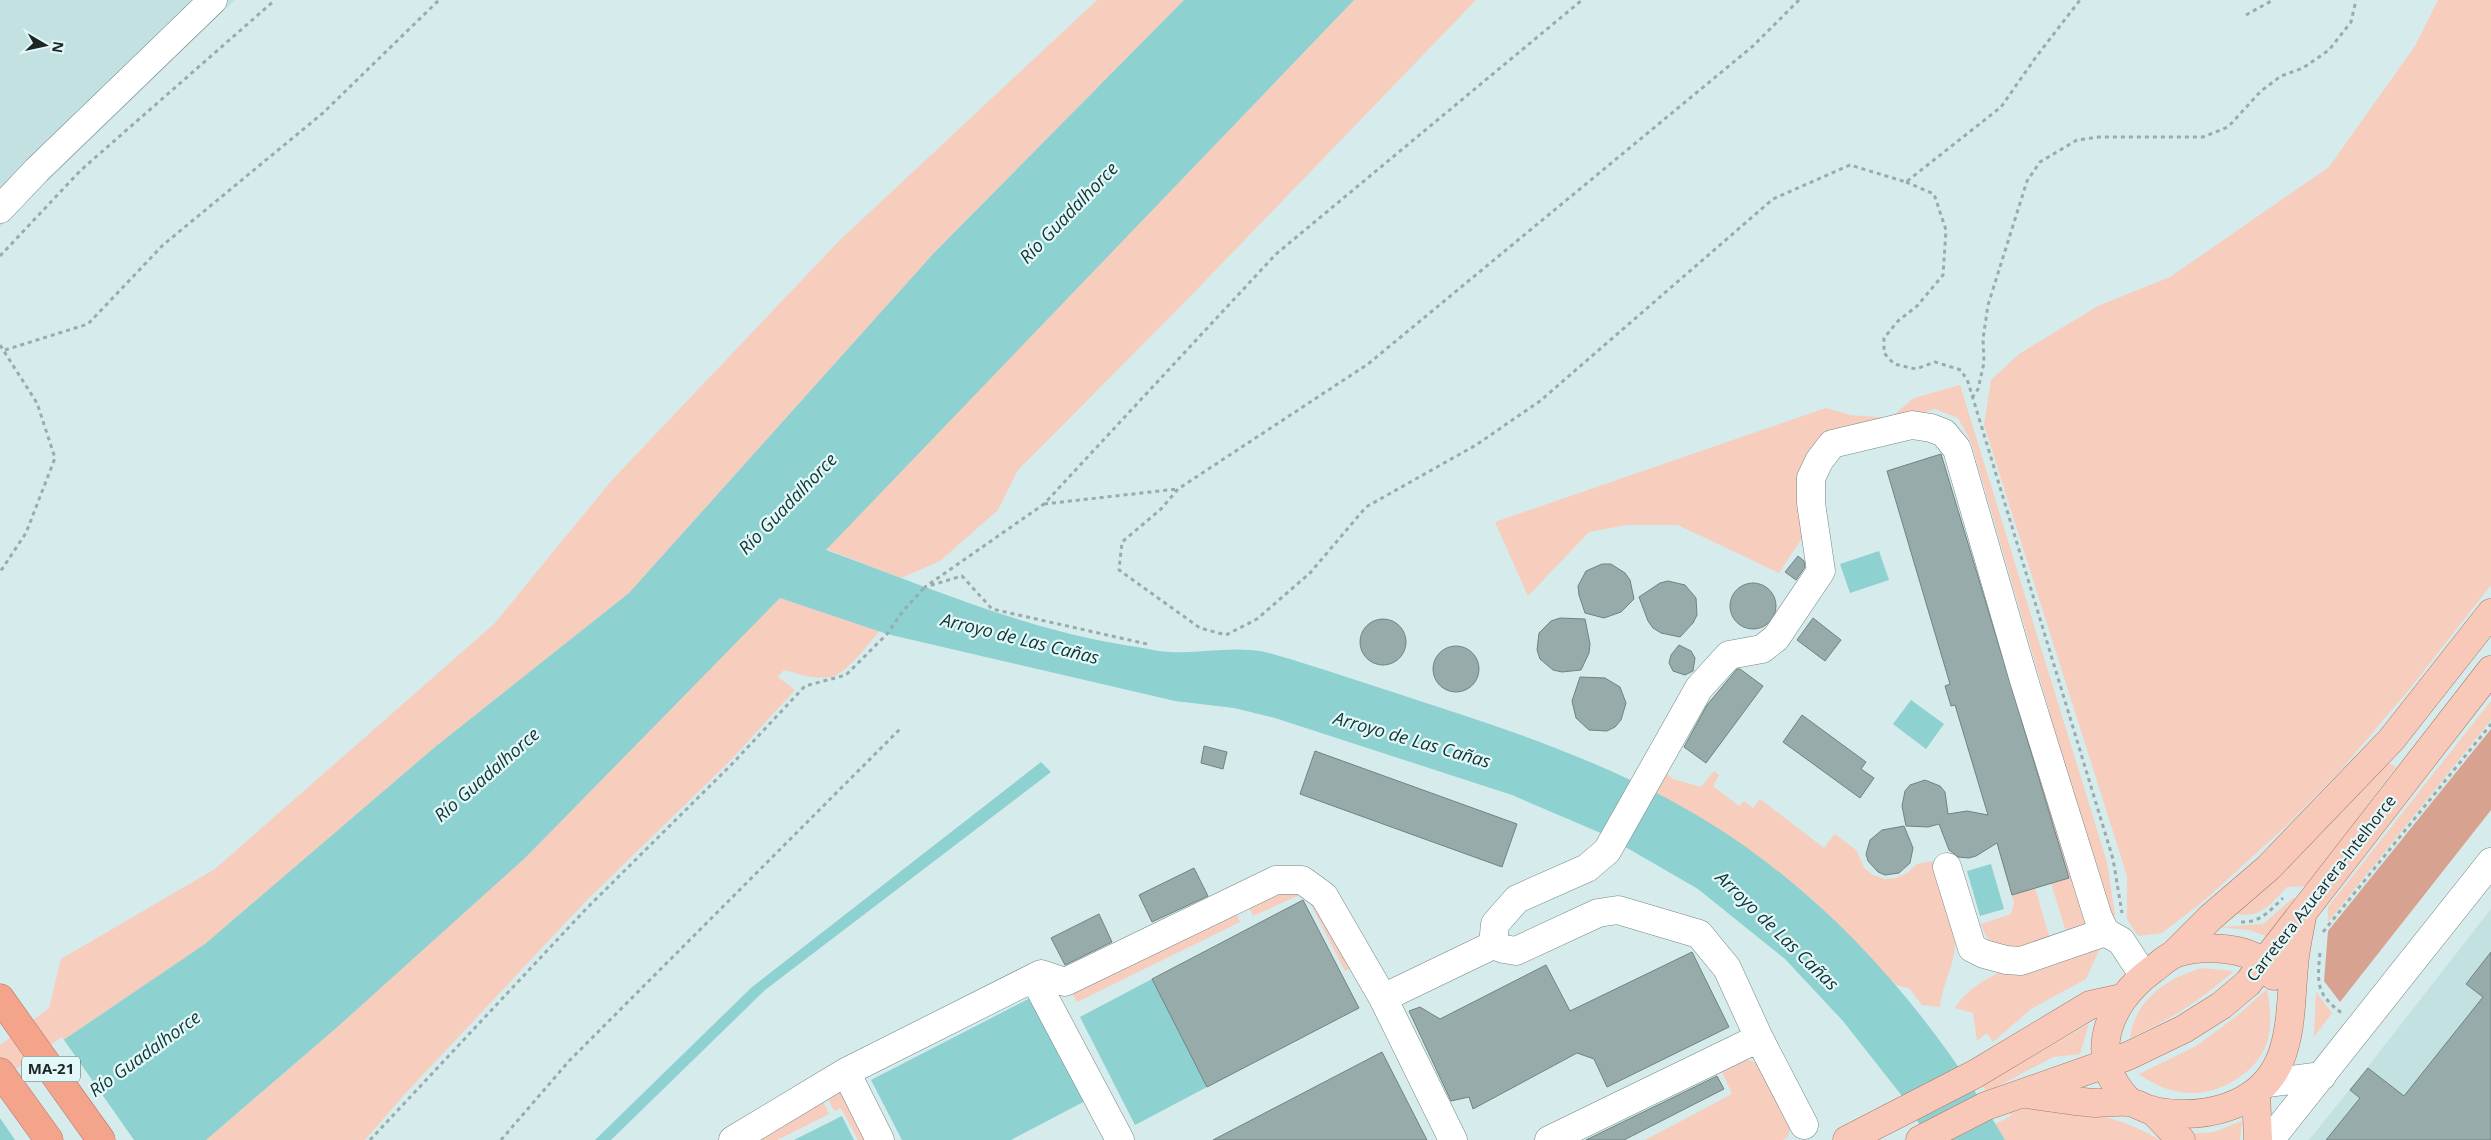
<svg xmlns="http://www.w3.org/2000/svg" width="2491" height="1140" viewBox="0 0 2491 1140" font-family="'Open Sans',sans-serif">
<rect width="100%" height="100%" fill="#d6ebeb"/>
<path fill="#c3e1e1" d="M0,0h235l-235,227z
M2491,909v231h-182l50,-62z"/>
<path fill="#f7cdbe" d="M1097,0h87l-251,254 -304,339 -194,154 -230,197 -205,139v-38l49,-37 12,-49 154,-90 279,-245 118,-144 227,-239z
M1354,0h122l-296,307 -162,163 -20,40 -58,51 -39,17 -75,-29z
M2438,0h53v585l-83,106 -69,81 -53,54 -79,72 -45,35 -24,3 -11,-17v-43l-143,-451 7,-45 28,-26 79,-48 72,-29 159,-110 86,-121z
M1960,385l147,477 8,53 -3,6 -60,-185 -3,-26 -78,-268 -13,-24 -23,-9 -79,24 -22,-2 -25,107 -9,3 -21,32 -101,-48h-51l-38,7 -61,64 -33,-74 331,-114 24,7 40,3 24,-20z
M780,598l99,33c-8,11 -35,44 -48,46 -17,3 -32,-3 -47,-7l-6,7 17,13 -65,71 -144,140 -183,195 -38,44h-159l128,-110 361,-347z
M2024,700l67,224 -24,11 -16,-52 -35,-181z
M2491,701v19l-163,202v-15z
M2389,763l7,4 -89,119 -20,1c-15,16 -29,34 -53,26z
M1714,771l5,4 -6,11 26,20 5,-5 9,7 7,-9 64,49 11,-14 21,16 9,19 8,6 11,4 12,-1 11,-5 10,-9 15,-3c5,16 25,74 23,86 -2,21 -13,38 -15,60l-18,-2 -13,-17 -13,-3 -84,-86 -158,-107 12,-19 7,6 28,8z
M1269,888l37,4 -53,24 -6,-12 -12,6 5,12 -163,80 -7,-13z
M2035,888l16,54c-31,8 -57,21 -70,-18l30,-10 3,-11 -2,-8z
M2293,898l4,2 -31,36 -17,-6 -30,-3 44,-3z
M1318,899l36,66 -9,6 -35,-68z
M2103,941l-17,38 -55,30 -38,33 -6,-9 -10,8 -4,-28 -18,-5c26,-42 103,-54 148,-67z
M2201,968l33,3c-36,31 -61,47 -104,67 5,-38 36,-59 71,-70z
M2267,989c3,17 5,32 1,50 -3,13 -13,26 -23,34 -34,27 -72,26 -106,1l57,-28 41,-30z
M2316,992l16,21 -18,24z
M2089,1024l-9,30 -27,3 -66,35 -5,-7z
M1748,1060l12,4 30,63 -2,10 -5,3h-138l87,-46 -10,-22 12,-8z
M837,1087l11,5 24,48h-14l-17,-32 -7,3 -10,-20z
M820,1095l9,19 -52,26h-31z
M2059,1108c36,5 70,13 101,32h-155l-10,-16 16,-8 -1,-4 13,-3z
M2242,1121l-2,19h-46l-8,-6 28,-2z"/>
<path fill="#d7a290" d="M2491,729v81l-151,192 -16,-21 4,-50z"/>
<path fill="#8dd1d1" d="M1184,0h170l-528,550c77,28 153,60 233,81 32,9 67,14 100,20 37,5 74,-7 110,2 49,14 99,31 148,47 115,37 229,76 329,147 108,77 192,179 259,293h-76l-27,-44 -59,-75 -58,-62 -87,-70 -95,-55 -91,-39 -237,-77 -41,-10 -59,-7 -288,-67 -107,-36 -255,260 -191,172 -128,110h-206v-57l205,-139 230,-197 194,-154 304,-339z
M1879,551l10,29 -39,13 -10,-29z
M1911,700l33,24 -18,25 -33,-25z
M1041,762l10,10 -286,218 -154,150h-16l157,-153z
M1991,864l13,45 -24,7 -13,-45z
M1152,979l55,108 -72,38 -55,-108z
M1036,995l53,104 -78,41h-109l-31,-60z
M842,1116l12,24h-60z"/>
<path fill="#d6ebeb" d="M62,1037l72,103h-119l-15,-22v-38z"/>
<path fill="#98abab" stroke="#708383" d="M1941,454l128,424 -57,17 -15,-52 -21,13 -7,2 -11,-1 -9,-7 -10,-26 -11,3 -22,-1 -4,-20 3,-15 5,-6 15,-5 15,6 5,6 3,22 19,-3 21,4 -33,-110 -4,1 -6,-20 5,-2 -63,-213z
M1798,556l6,5 1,6 -9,13 -11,-8z
M1602,564h9l14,9 5,7 4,19 -13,13 -17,6 -19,-5 -6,-18 -1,-9 8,-15z
M1668,581l17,4 11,13 1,17 -4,8 -13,14 -19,-4 -8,-5 -5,-7 -9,-24 21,-14z
M1730 606a23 23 0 1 1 46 0a23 23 0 1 1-46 0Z
M1560,618l25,1 5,25 -1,9 -8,17 -19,2 -9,-2 -13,-11 -3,-9 2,-17 12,-12z
M1813,618l28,22 -16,21 -28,-21z
M1360 642a23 23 0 1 1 46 0a23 23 0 1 1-46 0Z
M1679,645l12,6 4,7 -2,13 -8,4 -12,-4 -4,-8 2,-8z
M1433 669a23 23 0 1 1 46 0a23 23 0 1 1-46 0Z
M1737,669h3l23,17 -57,77 -22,-16 23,-42z
M1580,677l25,1 15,9 6,16 -5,17 -6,7 -8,4 -18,-1 -13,-12 -4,-17z
M1802,715l64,47 -5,7 13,9 -14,20 -77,-56z
M1204,746l23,6 -4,17 -22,-6z
M1315,751l202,73 -15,43 -202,-73z
M1904,826l9,22 -3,15 -11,10 -14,2 -7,-3 -10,-11 -2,-7 4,-14 12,-10z
M1194,868l14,28 -56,26 -13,-27z
M1303,900l56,108 -152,79 -55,-108z
M1099,914l13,28 -47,23 -14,-27z
M1692,952l37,75 -122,60 -13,-28 -17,-6 -104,56 -4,-12 -18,4 -42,-90 11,-4 20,12 106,-54 24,46z
M2491,952v188h-165l34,-42 -10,-8 18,-22 36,28 79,-99 -17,-13z
M1382,1052l45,88h-214z
M1717,1076l7,13 -100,51h-38z"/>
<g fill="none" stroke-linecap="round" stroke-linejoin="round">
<g stroke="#748686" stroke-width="29">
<path id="minor" d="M0,209l37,-39 176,-170
M1947,867l25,81 12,6 22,6 15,1 84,-29
M1493,945l11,4 12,2 82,-38 20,-3 81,24 28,34 32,70 45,87
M1034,978l86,162
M1383,998l110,-53 2,-21 22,-25 70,-31 20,-17 92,-163 30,-33 33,-6 14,-11 45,-67 -10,-68v-25l8,-17 13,-17 80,-19 19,3 13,5 13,16 67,231 74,237 7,15 16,9 23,35
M846,1072l34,68
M2267,1083l55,-7
M733,1140l113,-68 195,-98 24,8 211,-102h26l22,16 59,102 70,142
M1549,1140l210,-102
M2270,1140l221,-278"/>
</g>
<g stroke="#a97867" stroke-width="29">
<path id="major" d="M2175,953l36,-36 57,-49 123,-128 100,-127
M2256,1092l2,48
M2026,1094c23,3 45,7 68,9 11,0 23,-2 34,-1 9,1 17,7 25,9 48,9 106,-2 127,-51 12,-29 11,-64 14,-94 1,-16 5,-33 8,-49
M2130,1102c-45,-43 -23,-99 22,-132 7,-5 16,-14 25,-17 23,-8 68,-7 88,11 3,3 6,8 9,12
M2152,1110l29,30
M1847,1140l128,-66 115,-69 32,-7
M1920,1140l66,-34 142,-50 56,-27 38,-24 26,-22 243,-313"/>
</g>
<g stroke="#a97867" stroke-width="29">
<path id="highway" d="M0,998l101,142
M0,1072l49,68"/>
</g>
<path stroke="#9aabab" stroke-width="3" stroke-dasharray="4 4" stroke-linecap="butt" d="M1799,0l-46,46 -385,318 -190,125 -17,20 -39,33 -3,28 81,58 26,7 31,-16 53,-46 56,-66 110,-62 64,-44 233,-202 77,-34 56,17 95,-75 35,-50 44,-57
M2246,15l27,-15
M1906,182l28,12 12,36 -3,45 -26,31 -19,15 -14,17v15l10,11 22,5 19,-7 26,8 7,12 145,477 9,54
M0,256l81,-86 194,-170
M0,345l37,58 18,55 -29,75 -26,39
M5,350l83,-26 75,-79 160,-132 116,-113
M1972,398l6,-9 6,-26 -1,-24 5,-34 39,-124 13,-19 37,-22 22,-3h104l25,-10 33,-36 20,-15 22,-8 26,-18 22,-28 5,-22
M1044,504l133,-15
M1147,644l-155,-35 -30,-33 -37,11 119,-83 232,-250 306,-254
M2241,922c20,1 29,-12 42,-24
M2323,932l168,-208
M2320,953c-3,31 -4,41 23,61
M370,1140l216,-231 146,-145 73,-78 41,-11 41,-41 16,-23 22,-24
M501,1140l68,-79 331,-332"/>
<use href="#minor" stroke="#fff" stroke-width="28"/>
<use href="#major" stroke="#f8c8b9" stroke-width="28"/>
<use href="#highway" stroke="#f4a48a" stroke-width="28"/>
</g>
<g text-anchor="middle" stroke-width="4.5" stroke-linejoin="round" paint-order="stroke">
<rect fill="#e3f8f8" stroke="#586464" stroke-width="1" x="22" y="1056.5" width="58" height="25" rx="4"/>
<g font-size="15" font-weight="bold" fill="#1d2525">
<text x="51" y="1074">MA-21</text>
</g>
<g font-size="16" fill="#1d2525" stroke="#e3f8f8">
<text transform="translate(2321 888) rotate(-52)" y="6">Carretera Azucarera-Intelhorce</text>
</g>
<g font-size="18" font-style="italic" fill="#123434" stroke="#e3f8f8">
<text transform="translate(1069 213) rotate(-46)" y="6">Río Guadalhorce</text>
<text transform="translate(788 504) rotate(-46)" y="6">Río Guadalhorce</text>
<text transform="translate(1020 639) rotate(14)" y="6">Arroyo de Las Cañas</text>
<text transform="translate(1412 740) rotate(16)" y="6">Arroyo de Las Cañas</text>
<text transform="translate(487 775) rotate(-41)" y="6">Río Guadalhorce</text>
<text transform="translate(1777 931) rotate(44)" y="6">Arroyo de Las Cañas</text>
<text transform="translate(145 1054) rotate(-36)" y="6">Río Guadalhorce</text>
</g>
</g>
<g transform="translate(45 45) rotate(99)" stroke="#e3f8f8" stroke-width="4" paint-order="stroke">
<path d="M0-4L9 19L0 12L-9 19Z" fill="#1d2525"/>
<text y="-8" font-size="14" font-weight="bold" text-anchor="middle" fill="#1d2525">N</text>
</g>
</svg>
